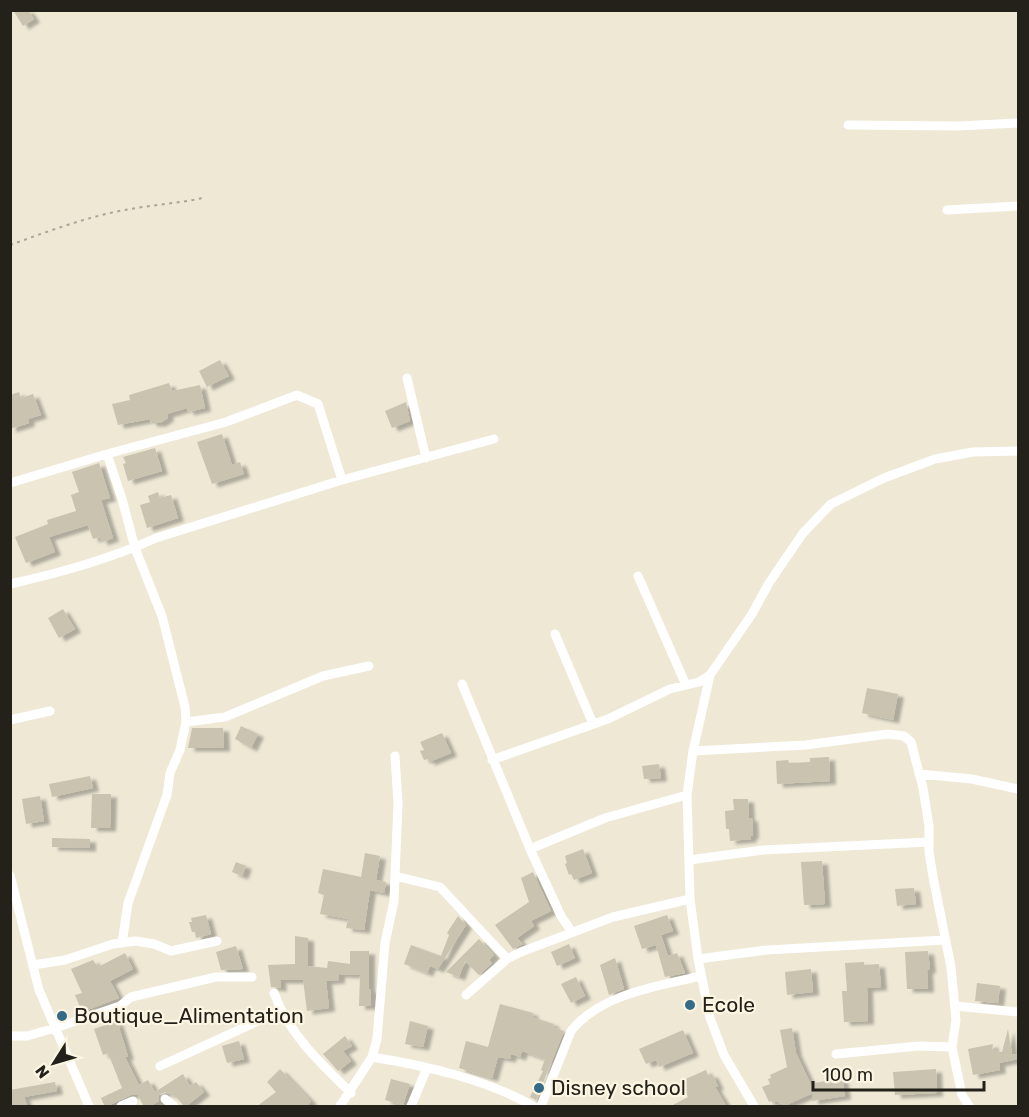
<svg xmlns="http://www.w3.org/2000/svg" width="1029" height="1117" viewBox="0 0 1029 1117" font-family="Rubik,sans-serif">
<defs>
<filter id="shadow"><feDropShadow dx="6" dy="3.5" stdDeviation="1.5" flood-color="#0004"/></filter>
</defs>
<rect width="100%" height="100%" fill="#eee8d5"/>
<path fill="#c9c3b0" filter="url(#shadow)" d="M13,10h15l6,9 -11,7z
M220,360l9,16 -22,11 -8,-16z
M169,383l3,8 28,-6 5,23 -17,4 -1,-4 -20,6 1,4 -8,5h-9l-1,-4 -32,6 -6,-21 18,-4 -1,-5z
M19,392l2,6 12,-4 8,21 -13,4 1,4 -19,6v-34z
M406,402l4,19 -18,7 -7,-17z
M222,434l10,31 8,-3 4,12 -32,10 -15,-42z
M155,448l7,23 -34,10 -5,-17 3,-1 -3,-6z
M99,463l11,35 -9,2 12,38 -11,4 -2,-5 -7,2 -5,-14 -39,12 6,15 -29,11 -11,-26 33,-13 -1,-4 29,-9 -5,-16 8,-3 -7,-20z
M158,492l2,6 11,-3 7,23 -31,10 -7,-23 10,-3 -2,-6z
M63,609l12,20 -16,9 -11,-20z
M867,688l31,6 -5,26 -31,-7z
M241,726l17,8 -7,14 -16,-9z
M192,728h31l1,20h-36z
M442,733l9,20 -22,9 -1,-3 -4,1 -4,-9 4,-1 -4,-8z
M829,757l1,24 -53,3 -1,-23 12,-1 1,3 21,-1v-4z
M659,764l2,14 -17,1 -2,-13z
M90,776l3,12 -41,9 -3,-13z
M92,794h19l-1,34h-19z
M40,796l4,25 -18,3 -4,-25z
M733,799h15l1,19h3l1,17 -3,1 1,3 -21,2 -1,-12h-3l-1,-18 9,-1z
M52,838l38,1v9l-38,-1z
M583,849l9,24 -18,7 -3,-6 -2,1 -4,-11 2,-1 -2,-7z
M365,853l15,3 -4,24 10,2 -2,11 -14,-3 -6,40 -18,-2 2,-9 -28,-5 4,-19 -6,-2 5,-24 38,8z
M822,861l3,43 -21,1 -3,-43z
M236,862l10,4 -4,10 -10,-4z
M533,872l18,39 -20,10 3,5 -17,12 6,6 -10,5 -18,-24 34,-23 -8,-24z
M914,888l2,16 -19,2 -2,-17z
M206,915l5,19 -15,4 -1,-6h-3l-3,-10h3l-1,-4z
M667,915l6,16 -12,4 7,21 9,-3 8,20 -20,4 -9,-32 -14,4 -8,-23z
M458,916l8,9 -28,44 -8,-3 -3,7 -23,-9 7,-19 30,11 8,-21 -2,-2z
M295,936l13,2v28l19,2 1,-7 22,3v-13h19v38h2v17h-12l1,-31 -21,-1v6l-13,1 3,27 -22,3 -4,-31h-23l1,8 -10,-1 -3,-22 27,-1z
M479,939l15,16 -5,5 3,3 -13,12 -14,-14 -6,16 -13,-5z
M569,944l6,14 -18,8 -6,-14z
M236,946l7,23 -22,1 -5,-18z
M928,951l2,19h-3l1,19h-21l-2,-37z
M125,953l8,16 -23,12 9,17 -37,14 -7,-17 7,-2 -11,-24 22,-9 5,7z
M615,958l9,31 -15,6 -9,-30z
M864,962v3l15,-1 2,23 -14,1 1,33 -24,1 -2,-31h5l-2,-28z
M811,969l2,23 -26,3 -2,-23z
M576,977l9,19 -14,7 -10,-19z
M977,983l23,3 -2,17 -23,-2z
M500,1004l33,9 -1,4 22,7 -2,3 12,4 -28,69 -6,-3 13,-26 -2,-1 4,-11 -23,-8 -2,6 -9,-3 -1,5 -12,-2 -6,21 -33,-10 7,-27 22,6z
M117,1021l11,35 -3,1 14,28 9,-5 7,12 28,-18 7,12 6,-4 8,10 -19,15 -10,-11 -10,-4 -6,3v6l-10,6h-5l-6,-12 -5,-1 -28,13 -4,-9 21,-10 -14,-35 -5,2 -9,-26z
M410,1021l18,5 -5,21 -18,-3z
M792,1028l4,25 17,36 1,-6 18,-3v-3l10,-1 3,20 -33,5 1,-8 -29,13 -1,-3 -3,1 -2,-3 -6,2v-2l-3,1 -7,-15 8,-3 -2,-5 3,-1 -1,-3 17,-8 -7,-37z
M1008,1029l4,25 6,1v4l-19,4 1,7 -27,5 -5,-26 25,-5 -1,6 10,2z
M683,1030l10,23 -34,14 -3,-7 -10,4 -7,-15z
M345,1036l7,10 -9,5 8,10 -13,10 -15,-17z
M239,1041l5,18 -17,4 -5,-17z
M280,1069l31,32 -5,6h-50l20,-15 -9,-10z
M936,1069l1,24 -42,2 -2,-23z
M706,1070l2,5 4,-1 6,12 -3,1 12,20h-58l19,-10 -7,-16z
M391,1079l19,5 -7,21 -18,-5z
M55,1082l2,9 -33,6 3,8h-17v-15z"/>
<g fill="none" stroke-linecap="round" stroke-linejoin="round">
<path stroke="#aaa596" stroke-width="2" stroke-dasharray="3 4.5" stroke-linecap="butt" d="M10,245c39,-14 79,-29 120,-36 24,-4 49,-6 73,-11"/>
<path stroke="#fff" stroke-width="9" d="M848,125l110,1 60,-3
M947,210l71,-4
M407,378l19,80
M10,483l97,-29
M638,576l48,109
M10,584c50,-11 100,-25 146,-46l186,-58 152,-41
M555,634l38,90
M462,684l68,165 31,67 11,16
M10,720l40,-9
M186,722l39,-5 98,-41 46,-10
M693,751l113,-6 82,-11 16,2 7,6 12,46 6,38v26l4,25 18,90 5,53 -4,27 10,48 7,11
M492,760l116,-41 62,-30 29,-7 11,-7
M919,774l53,5 46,10
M530,849l75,-31 82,-23
M689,860l74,-10 166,-8
M10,875l29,115 50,116
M395,876l45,11 67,72 14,-7 92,-35 77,-18
M122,943l6,-40 39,-108 3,-22 10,-23 6,-28 -1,-15 -23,-91 -27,-68 -13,-49 -15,-45 119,-32 71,-27 21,9 24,76
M698,959l69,-9 178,-10
M33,965l32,-5 48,-16 23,-3 18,3 17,7 46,-10
M274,993c15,41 46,70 77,100
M466,995l41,-36
M955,1006l63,6
M10,1036h17l28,-8 65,-22 11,-9 85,-20h36
M836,1054l83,-8 33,1
M372,1057c55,9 113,22 161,49
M160,1066l120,-55
M165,1099l9,7
M121,1106l12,-5
M340,1106l32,-49 5,-18 8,-96 9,-42 4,-98 -3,-47
M411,1106l16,-38
M541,1106l30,-75c29,-37 87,-45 130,-55
M754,1106l-30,-51 -14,-37 -12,-59 -8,-60 -3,-104 6,-44 17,-76 42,-61 17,-31 34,-50 28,-29 53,-26 51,-19 38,-7 45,-1"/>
</g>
<g fill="#356b87" stroke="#fcf5e2" stroke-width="2">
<circle cx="690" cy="1005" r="6"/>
<circle cx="62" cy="1016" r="6"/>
<circle cx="539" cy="1088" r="6"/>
</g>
<g text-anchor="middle" stroke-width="4.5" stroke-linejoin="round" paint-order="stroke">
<g font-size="21" fill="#23211a" stroke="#fcf5e2" text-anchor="start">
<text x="702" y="1012">Ecole</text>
<text x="74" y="1023">Boutique_Alimentation</text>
<text x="551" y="1095">Disney school</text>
</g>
</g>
<rect width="1029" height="1117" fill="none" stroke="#23211a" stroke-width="24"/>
<g transform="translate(54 1063) rotate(233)" stroke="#fcf5e2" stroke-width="4.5" paint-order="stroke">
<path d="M0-4.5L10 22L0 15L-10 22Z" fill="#23211a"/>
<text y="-9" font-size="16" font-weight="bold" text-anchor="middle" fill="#23211a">N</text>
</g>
<path d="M813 1081v9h171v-9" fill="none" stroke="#23211a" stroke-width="3"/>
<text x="822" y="1081" font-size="18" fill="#23211a" stroke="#fcf5e2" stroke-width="4.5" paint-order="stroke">100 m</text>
</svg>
